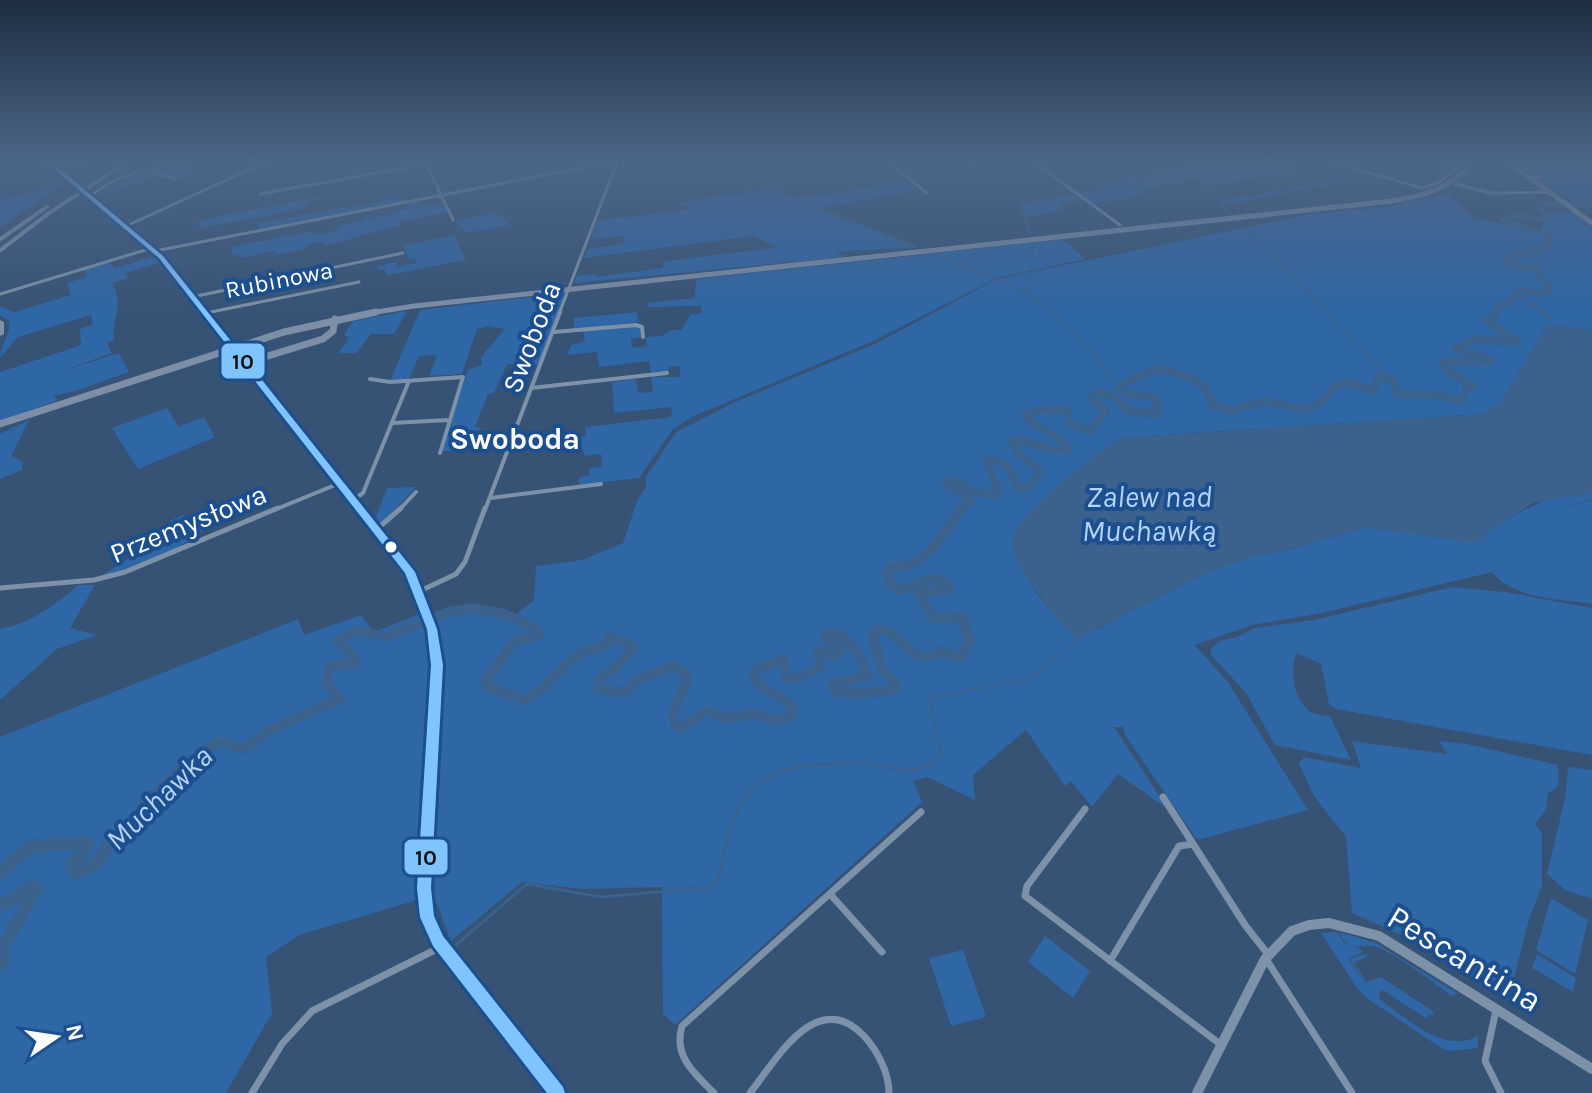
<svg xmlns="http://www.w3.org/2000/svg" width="1592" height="1093" viewBox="0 0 1592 1093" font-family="Karla,sans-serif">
<rect width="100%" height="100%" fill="#365274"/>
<path fill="#2f66a5" d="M166,162h16l14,12 -21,9 -5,-1 6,-3 -3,-1 2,-2 -14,-1 -48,17 -8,-2 22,-10 2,-5c14,-5 26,-8 37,-13z
M1183,162h105l15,7 -96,18 -14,-20 6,11 -59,12 6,5 -53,9 -16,-11 28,-5 -5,-4 92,-17z
M1519,162h73v41l-15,1 -38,-26 6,-1z
M1344,178l6,3 -128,24 -4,-3z
M907,180l12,10 -98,18 98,39 -83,5 8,5 -270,26 3,-7 17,-2 2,3 67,-9v-6l114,-15 -24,-11 -169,22 4,-9 35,-5 2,-8 -34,3 7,-19 95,-11 -15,-6 95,-16 21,11z
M63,181l-1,4 -62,42v-26z
M353,192l-41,9 -10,8 -102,19v-4l-7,1c6,-9 133,-28 160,-33z
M1447,193l28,25 64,13 11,-18 -3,-2 26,1 19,15v103l-45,-5 -48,80 -18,9 -362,24 -90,74 -17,28c5,29 45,96 79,91 17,-3 28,-21 45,-22l77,-39 42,-14 33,-6 78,-23 105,15c29,-17 79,-55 113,-46l8,-6v9l-29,9 29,-8v104c-32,-5 -79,-5 -100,-32l-170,41 -70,12 -57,20 33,37 80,128 -111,30 -72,-105 -2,-8h-9l54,82 -50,-35 -26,33 -21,-26 -6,5 -39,-56 -53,45 2,25 -48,-23 -14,4 9,21 -247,223 -12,-11 -1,-127 -79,2 -61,-7 -71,59 -17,-44 11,-236 -9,-42 39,-9 35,9 24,-19 2,-34 46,-6 41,-17 14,-42 9,-14v-10l30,-45 59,-30 140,-58 122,-65 314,-65 84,-8z
M1076,194l8,6 -25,4 6,6 -40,7 -4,-13z
M403,197l2,4 -145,29 -3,-7z
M418,200l3,6 22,-4 5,10 -50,10 1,4c-26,5 -48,14 -74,19l-1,-4 -14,3 -6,5 -28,6 -2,-4 -34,7 -1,-4 -7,2 -1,-9 78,-15 12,2 16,-3v-5l25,-5 -1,-3 32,-3 -1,-3 16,-3 -2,-7z
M496,212l14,13 -43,8 -12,-12z
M454,235l12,25 -79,15 -2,-6 -6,1 -2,-4 19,-4 2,5 18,-4 -1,-5 -6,2 -6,-14z
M1063,239l22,20 -88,19 -124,63 -179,75 -21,13 -34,49 -60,7v-8l11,-2 -1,-7 13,-1 -1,-13 -16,2 -2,-7 -27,4 1,-13 29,-4 -1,-9 86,-10 1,-10 -58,6 -2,-31 24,-3 2,14 15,-1 -2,-15h28l2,-11 -12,1 -1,5 -17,2 -2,-13 -50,6 -2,-15 -30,3 4,-10 14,-4 -2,-10 57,-5 1,11 -10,2 1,9 15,-2 -1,-9 16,-1 10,-6h9l10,-16h10l1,-8 -54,1 -1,-4 47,-5 3,-19z
M154,256l5,7 -34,10 3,5 -16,5c13,24 -1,34 2,57l-7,3 5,10 -50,18 57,-18 10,19 -57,20 -19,4 5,4 -58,22v-50l81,-27 -1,-17 13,-3 -2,-10 -73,22 -18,21c0,-14 12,-24 9,-37l-9,-6v-9l14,6 57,-17 -4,-12 20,-6 -4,-8 26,-7 6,6z
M567,293l-29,72 -31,-1 -13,29 -6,1 -13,33 6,1 -13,23h-26l26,-82 14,-4 -1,-8 24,-28 -17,-3 -11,3 -15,45 -33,2 8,-21 -18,1 -10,23 -19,2 30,-71z
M407,311l-13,23h-23l-14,19h-19l9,-11 1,-5 -4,-2 9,-14z
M637,312l2,10 -65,7v-11z
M167,408l12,19 25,-10 11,20 -77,32 -26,-41z
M29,420l-18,36 12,6 -1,8 -22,9v-45z
M416,487l-35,37 -5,-7 11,-29z
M183,515l23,13c-31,26 -65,38 -103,47l71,-47 -4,-7z
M79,585h16l-25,43 27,7 -40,14 -57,51v-71c32,-6 54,-24 79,-44z
M1452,587l53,5 87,16v147l-256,-46 -7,-5 -8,-40 -24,-11c-9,17 -3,48 14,59 5,3 13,3 19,4l21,44 -76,-15 -29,-52 -35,-38v-6l8,-8 18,-4 18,-9 59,-8z
M423,613l8,42 1,26 -15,219 -118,35 -33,22 6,56 -46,80h-226v-356l298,-118 6,16 57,-20 13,17z
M1352,741l95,13 -8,-13 28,3 91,21 1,21 -11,7 -2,16 -11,15 7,9v53l-13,33 -21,82 -76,-52 -80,-36 -6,-76 -32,-41 -15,-32 5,-7 57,11z
M1568,767l24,3v129l-27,-9 -18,-16 18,-76z
M1551,898l37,22 -13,54 -39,-24z
M1337,932l7,11 20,8 -16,8 16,24 -14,-24 15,-5 3,2 -14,7 12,19 15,-5 53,35 -1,4 -4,-3 -2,6 -46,-30 -2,10c27,18 64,56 99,37v12l-30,3 -7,-3 -73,-49 -11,-11 -36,-55z
M1339,932l37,11 81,50 -5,3c-19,-13 -56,-43 -76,-49 -14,-5 -27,9 -37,-15z
M1045,936l45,35 -17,27 -45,-36z
M963,950l23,67 -35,9 -22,-68z
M1537,954l39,24 -3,14 -41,-24z"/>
<path fill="#3b618d" d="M1547,325l45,5v160l-8,6 -9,-1 -42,8 -47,30 -4,7 -11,2 -105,-15 -79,23 -32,6 -42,14 -77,39 -9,1 -2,5 -47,23c-18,-13 -31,-32 -44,-50 -10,-14 -25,-32 -21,-50 5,-26 82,-84 106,-100l363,-24 17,-9z"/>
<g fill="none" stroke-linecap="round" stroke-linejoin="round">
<path stroke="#3b618d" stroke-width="2" d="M735,162l1,7 43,24 137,54
M964,162l53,32 12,41
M1181,162l14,10 34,41
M1434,162l18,6
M66,163l8,-1
M1469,174l50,17
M1540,179l38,26
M1526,194l23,10
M1238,221l5,4
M1246,228l142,148
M932,253l62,25
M1031,270l2,-24
M1001,280c51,24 87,61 117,108
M1029,291l1,-18
M1069,649l9,-11
M813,765l48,-3 16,3
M930,765l11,-12 -11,-52 4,-4 89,-17 15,-7 23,-19"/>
<path stroke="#3b618d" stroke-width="3" d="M867,763l46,8 20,-8
M456,945l71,-61 75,13 110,-10c11,-14 11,-30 15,-47 15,-62 50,-74 109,-77"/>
<path stroke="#3b618d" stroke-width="3" d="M1518,294l26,20"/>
<path stroke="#3b618d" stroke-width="4" d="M1541,312l9,7"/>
<path stroke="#3b618d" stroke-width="6" d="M1496,314l1,-8 9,-2 14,-14 22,4 10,-6 -11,-8 -3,-12 -19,-1 -13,-6 6,-5 36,-8 2,-12 -46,-16 11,-4 29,3 3,-4 -9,-8 6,-3 48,1"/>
<path stroke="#3b618d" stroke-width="8" d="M959,510l13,-8 -26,-18 2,-3 7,-1 20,12 20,3 3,-4 -12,-31c18,-1 28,10 30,28l13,-1 11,-16 -21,-17 -8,-14c21,-1 36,14 57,9 -11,-17 -30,-19 -43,-34l14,-5 27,-1 5,15 19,7 16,-21 -13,-9 -1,-4 8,-5 13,5 16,14 29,3 -2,-16 -31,-5 -7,-5c13,-11 27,-12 41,-20 26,9 47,8 54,38l18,4 37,-9 36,9 16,-7 17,-19 14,-1 22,8 5,-15 15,4 4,14 39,1 26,6 4,-12 7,-3 -26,-15 -4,-10 47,1 -6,-5 -29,-8 21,-10 42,3 -32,-22 9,-3 1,-5"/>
<path stroke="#3b618d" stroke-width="10" d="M188,765l30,-23 27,6 24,-18 71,-31 -13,-15 2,-18 26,-3v-6l-18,-16 22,-11 26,7 63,-25 24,-4 32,6 30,13 5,8 -24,6 -30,40 3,6 37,13c37,-20 36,-47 80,-54l4,-9 25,9 -15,18 -20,15 -1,10 28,4 10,-13 37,-14 12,7 2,6 -14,35 1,8 7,6 27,-18 18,9 27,-6 24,8 16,-6v-9l-35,-22 -4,-8 2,-6 27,-11 3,18 8,2 27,-12 -3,-17 18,6 5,-6 -16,-13 1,-5c24,1 35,24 41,45l-31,5 -4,4 3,5 21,3 39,-5v-8c-25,-15 -11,-25 -23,-44l4,-7h12l28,25 12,2 11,-5 22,5 9,-17 -9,-23 -28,1 -15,-25 31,-4v-5l-15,-6 -34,12 -9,-6 -4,-10 3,-7c6,-1 13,0 19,-2 21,-7 42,-41 52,-57"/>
<path stroke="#3b618d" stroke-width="13" d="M0,873l31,-27 57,-4 -2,8 -15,14 5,9 20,-9 15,-23 15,-5 23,-36 41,-37
M0,903l6,1 24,-17 7,1 -35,60 2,13 -4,3"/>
<path stroke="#7d92a8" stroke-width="3" d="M888,162l39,31
M1034,162l86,63
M1331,162l91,26 18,-6 22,-20
M1517,162l23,15 -9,1
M426,163l27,57
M55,167l29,-5
M1456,184l34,9 60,-1
M260,194l167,-30
M90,196l19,-13 34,-14 32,10
M126,226l140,-64
M155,251l457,-89
M0,294l152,-46
M192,297l211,-44
M206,313l153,-31
M559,314l58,-152"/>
<path stroke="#7d92a8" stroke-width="4" d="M206,313l4,-1
M554,332l82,-7 6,2 1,10
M370,379l20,3 73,-5 -23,76
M531,388l136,-15
M392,423l57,-3
M491,498l110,-14
M353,500l10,-7 46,-112
M274,510l66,-27
M399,510l17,-18
M485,510l75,-198"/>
<path stroke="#7d92a8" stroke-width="5" d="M377,529l24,-21
M0,588l94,-8 31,-8 153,-64
M420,591l36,-17 9,-12 20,-54"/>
<path stroke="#7d92a8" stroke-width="7" d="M1163,797l82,128 22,28
M1085,809l-58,77 -2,10 195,148
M830,894l52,58
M1266,959l86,134
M1110,961l69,-115 14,-2
M1496,1010l-11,51 16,32
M252,1093l30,-49 30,-33 129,-64
M714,1093c-20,-20 -41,-37 -32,-67l239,-214
M750,1093c28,-36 68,-107 115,-56 13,15 24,36 24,56"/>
<path stroke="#7d92a8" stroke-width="10" d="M1197,1093l68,-134 27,-28 17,-6 20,-2 50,13 213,133"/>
<path stroke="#798da4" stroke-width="5" d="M49,162l112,95 45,57
M1508,162l84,61"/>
<path stroke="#798da4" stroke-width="6" d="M205,312l156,198"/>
<path stroke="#798da4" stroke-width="8" d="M360,508c16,21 36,41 50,64 35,59 25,127 21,193"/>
<path stroke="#798da4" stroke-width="10" d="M431,763c-3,58 -18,124 7,178l119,152"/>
<path stroke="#7d8ea7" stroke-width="5" d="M364,314l50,-8 978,-105c31,-5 60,-12 79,-39"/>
<path stroke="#7d8ea7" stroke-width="7" d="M245,363l78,-24 10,-8 2,-12
M0,424l284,-92 92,-20"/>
<path fill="#7e92a7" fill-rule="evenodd" d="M123,162h7l-79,52 -51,39v-5l47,-36z
M46,205l5,1 -51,36v-5z
M0,320l4,2v12l-4,2z"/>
<g stroke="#1b4f8f" stroke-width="6">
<path id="bus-1" d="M46,162h6l111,94 252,316 22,57 6,36 -12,223 3,28 9,20 120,151 2,6h-18l-114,-147 -13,-29 -3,-29 14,-223 -4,-36 -22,-56 -246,-315z"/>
</g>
<use href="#bus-1" fill="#80c4ff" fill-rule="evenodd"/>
</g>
<linearGradient id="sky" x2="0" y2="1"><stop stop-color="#1e2d40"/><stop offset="0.51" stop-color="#4c6688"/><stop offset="1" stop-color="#4c6688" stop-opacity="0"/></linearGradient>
<rect width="1592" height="315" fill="url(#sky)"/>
<circle fill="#fff" stroke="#1b4f8f" stroke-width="3" cx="391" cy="547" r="7"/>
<g text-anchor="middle" stroke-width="8" stroke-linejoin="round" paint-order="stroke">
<g font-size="24" fill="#fff" stroke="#1b4f8f">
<text transform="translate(279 280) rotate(-11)" y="8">Rubinowa</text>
</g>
<g font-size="28" fill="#fff" stroke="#1b4f8f">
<text transform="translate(531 337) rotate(-69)" y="10">Swoboda</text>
<text transform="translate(188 523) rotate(-22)" y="10">Przemysłowa</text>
</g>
<g font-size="30" font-weight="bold" fill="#fff" stroke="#1b4f8f">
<text x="515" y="449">Swoboda</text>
</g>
<g font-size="30" font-style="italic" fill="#b5d3f5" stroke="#1b4f8f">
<text x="1149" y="507">Zalew nad<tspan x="1149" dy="34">Muchawką</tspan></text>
<text transform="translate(159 798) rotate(-44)" y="10">Muchawka</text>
</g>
<g font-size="34" fill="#fff" stroke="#1b4f8f">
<text transform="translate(1465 958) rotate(31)" y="12">Pescantina</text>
</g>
</g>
<g stroke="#1b4f8f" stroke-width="3">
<rect x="220" y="342" width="46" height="38" rx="8" fill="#80c4ff"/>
<rect x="403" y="838" width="46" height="38" rx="8" fill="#80c4ff"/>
</g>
<g font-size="22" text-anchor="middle" font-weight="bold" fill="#111">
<text x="243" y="369">10</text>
<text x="426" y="865">10</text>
</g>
<g transform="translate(56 1037) rotate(77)" stroke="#1b4f8f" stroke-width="6" paint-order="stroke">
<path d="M0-6L14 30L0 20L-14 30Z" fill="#ffffff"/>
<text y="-12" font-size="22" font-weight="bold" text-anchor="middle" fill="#ffffff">N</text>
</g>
</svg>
